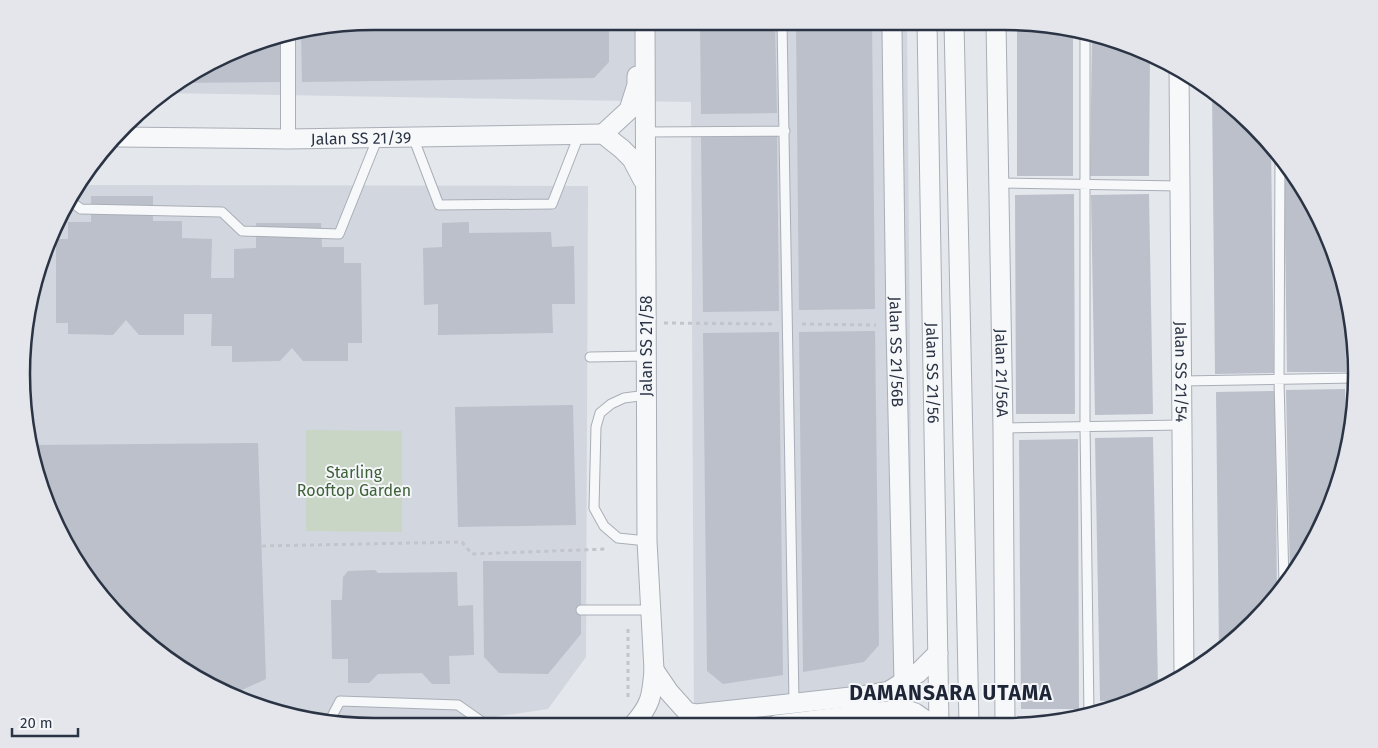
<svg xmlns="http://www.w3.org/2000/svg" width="1378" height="748" viewBox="0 0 1378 748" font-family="'Fira Sans',sans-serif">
<rect width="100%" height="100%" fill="#e4e7ec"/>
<path fill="#d2d6de" d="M374,21l533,1 6,672 7,30 -226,1 -3,-623 -530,-9 99,-53z
M77,185l511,1 -2,471 -38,52 -115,17h-82l-69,-11 -84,-35 -150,-171 -26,-112 11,-114z"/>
<path fill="#c9d6c5" d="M306,430l96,1v101l-96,-1z"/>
<path fill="#bbc0ca" d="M374,21l235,1v40l-15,16 -292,4 -1,-49z
M700,22h75l2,91 -76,1z
M796,22h76l3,287 -76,1z
M1017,22h10l46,8v146h-56z
M1092,33l58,23 -1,120h-59z
M281,37l1,45 -102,1 80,-43z
M1212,91l24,18 35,37 3,227 -59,1z
M777,133l2,178 -76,1 -2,-178z
M1284,160l36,58 25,64 1,90h-59z
M1074,194l1,220h-59l-1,-219z
M1149,194l4,220 -58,1 -4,-220z
M91,196h62v25h29v17l30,1 -1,39h23v-29l22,-1v-25h65l1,24h22v16h17l1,80h-14v18h-45l-11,-13 -12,13 -48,1v-16h-21l1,-32h-28v21h-45l-13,-15 -13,15 -45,-1v-11h-12v-84h12v-17h23z
M469,222v11l82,-1 1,15 22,-1 1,58h-23l1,29 -115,2v-31l-14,1 -1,-57 19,-1v-24z
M875,331l4,314 -15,17 -61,10 -4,-340z
M779,332l4,343 -60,9 -16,-13 -4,-338z
M1345,389l1,63 -8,35 -28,63 -20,26 -4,-186z
M1275,391l2,202 -23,30 -35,29 -3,-260z
M573,405l3,120 -118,2 -3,-120z
M1153,437l5,251 -25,13h-33l-5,-263z
M1078,439l1,270h-58l-2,-269z
M258,443l8,236 -33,15 -35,-14 -89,-73 -61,-98 -15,-64z
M483,561h98v73l-33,40 -49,-1 -15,-16z
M375,570l3,3 79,-1 1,34 15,-1 1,50 -25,1 1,28h-18l-10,-11 -44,1 -9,9h-21v-24h-16l-1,-59h11l1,-23 5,-6z"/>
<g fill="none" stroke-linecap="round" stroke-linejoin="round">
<g stroke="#a9aeb7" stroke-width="11">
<path id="service" d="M782,22l12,680
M1085,32v393l4,290
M646,132l139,-1
M413,137l26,68 113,-1 27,-69
M1280,155l-1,225 5,204
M999,183l181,3
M70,201l11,8 141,3 20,19 97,3 39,-97
M590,357l56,-1
M1182,381l173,-3
M647,395l-23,3 -13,6 -11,9 -4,14 -2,81 10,18 14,12 29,3
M1003,428l179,-3
M581,610h69
M329,722l11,-21 118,4 30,21"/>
</g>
<g stroke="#a9aeb7" stroke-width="16">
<path id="pedestrian" d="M288,139v-104"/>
</g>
<g stroke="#a9aeb7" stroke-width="21">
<g id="minor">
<path id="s1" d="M890,22l2,9 4,294 8,357"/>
<path id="s2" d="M927,22l12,702"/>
<path d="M954,22l15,702"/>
<path id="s3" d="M996,22l7,406 2,296"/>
<path id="s4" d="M1179,68l5,607"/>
<path d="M603,134l26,-24 8,-25v-9"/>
<path id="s5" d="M119,137l169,2 315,-5 19,15 10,10 11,21"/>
<path d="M654,670l15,22 18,20 9,2 173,-19 20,-4 29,-18 20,-20"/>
<path d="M633,725c18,-20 19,-29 21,-55l-7,-129 -2,-519"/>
<path d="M776,725l128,-16 11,4 16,11"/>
</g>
</g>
<path stroke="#c2c5cb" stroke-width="3" stroke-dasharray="4 4" stroke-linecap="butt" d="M664,323l109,1
M802,324l74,1
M262,546l200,-4 10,12 135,-5
M628,697v-72"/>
<use href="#service" stroke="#f7f8fa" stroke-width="9"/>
<use href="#pedestrian" stroke="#f7f8fa" stroke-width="14"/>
<use href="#minor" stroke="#f7f8fa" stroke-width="19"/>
</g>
<g text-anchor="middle" stroke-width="4" stroke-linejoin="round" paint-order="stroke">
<g font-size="16" fill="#2b3445" stroke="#f4f6f9">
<text dy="6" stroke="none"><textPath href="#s5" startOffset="242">Jalan SS 21/39</textPath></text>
<text transform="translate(646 346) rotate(-90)" y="6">Jalan SS 21/58</text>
<text dy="6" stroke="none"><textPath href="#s1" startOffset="330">Jalan SS 21/56B</textPath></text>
<text dy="6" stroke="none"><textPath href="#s4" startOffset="304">Jalan SS 21/54</textPath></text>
<text dy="6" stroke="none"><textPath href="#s2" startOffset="351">Jalan SS 21/56</textPath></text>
<text dy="6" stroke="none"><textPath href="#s3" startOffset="351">Jalan 21/56A</textPath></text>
</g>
<g font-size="16" fill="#3f6138" stroke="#f4f6f9">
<text x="354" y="478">Starling<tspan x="354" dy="18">Rooftop Garden</tspan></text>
</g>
<g font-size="21" font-weight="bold" letter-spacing="1" fill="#1d2536" stroke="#f4f6f9">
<text x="951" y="700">DAMANSARA UTAMA</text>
</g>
</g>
<path d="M0 0H1378V748H0ZM374 30H1004A344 344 0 0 1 1348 374V374A344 344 0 0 1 1004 718H374A344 344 0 0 1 30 374V374A344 344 0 0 1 374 30Z" fill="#e4e6eb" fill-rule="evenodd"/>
<path fill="none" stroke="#2b3445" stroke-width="2.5" d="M374 30H1004A344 344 0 0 1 1348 374V374A344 344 0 0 1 1004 718H374A344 344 0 0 1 30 374V374A344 344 0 0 1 374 30Z"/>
<path d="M12 728v8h66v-8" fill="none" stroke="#2b3445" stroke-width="2.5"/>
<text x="20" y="728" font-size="15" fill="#2b3445" stroke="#f4f6f9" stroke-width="4" paint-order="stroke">20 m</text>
</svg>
